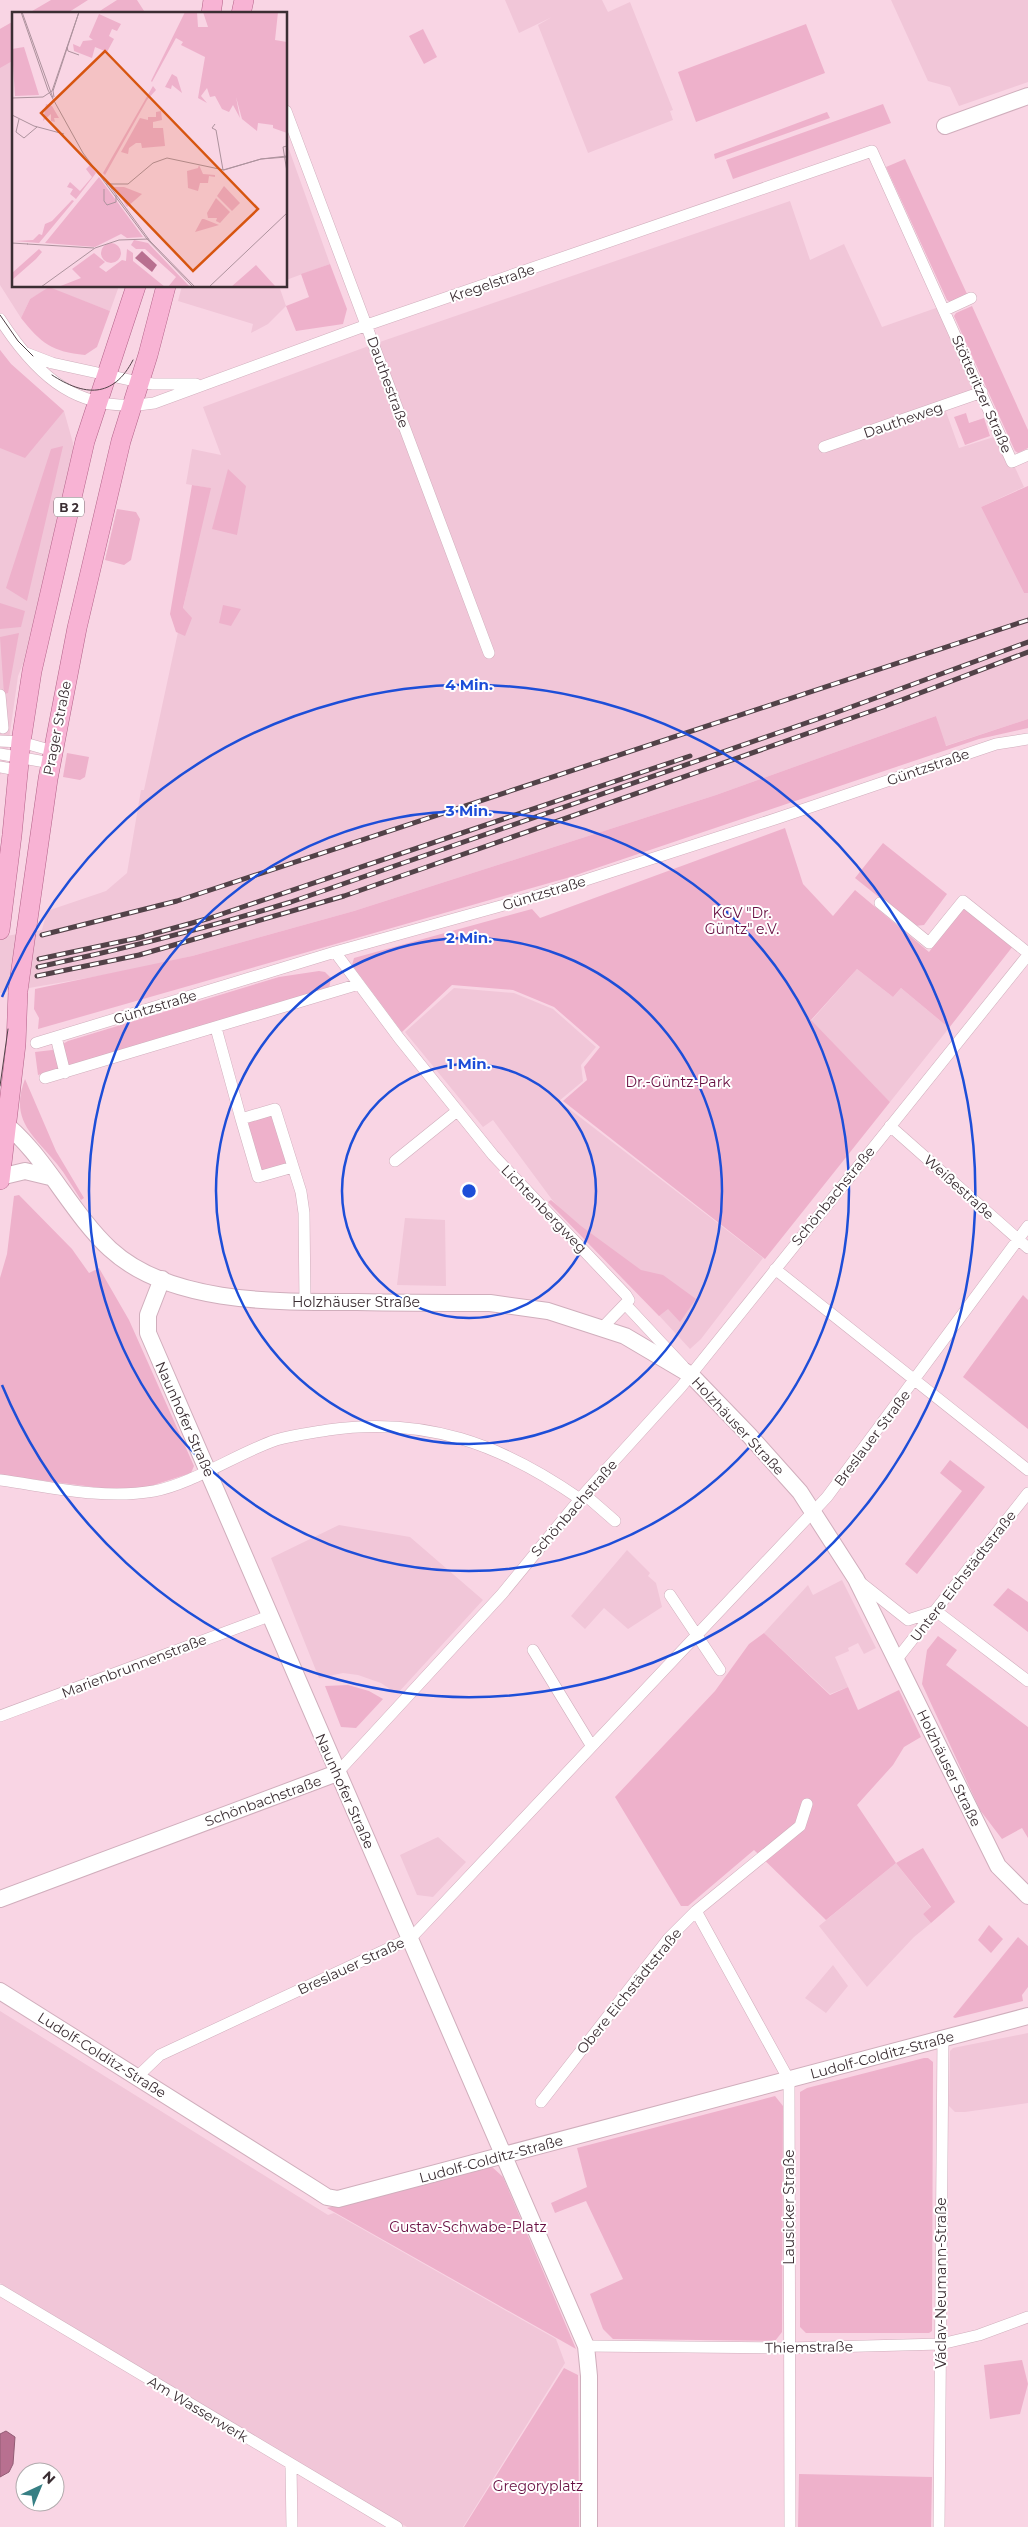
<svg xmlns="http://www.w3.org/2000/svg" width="1028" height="2527" font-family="Montserrat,sans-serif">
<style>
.built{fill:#f1c6d8}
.green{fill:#eeb1cb}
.water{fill:#b87090;stroke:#925c74}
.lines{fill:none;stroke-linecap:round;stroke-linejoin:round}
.street-casing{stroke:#d0aebc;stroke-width:12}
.secondary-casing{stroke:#d0aebc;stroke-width:18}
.primary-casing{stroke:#b36389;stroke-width:20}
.street{stroke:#fff;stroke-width:11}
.secondary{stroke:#fff;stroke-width:16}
.primary{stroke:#f8b3d4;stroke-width:19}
.tram{stroke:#524248;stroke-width:1}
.rail-casing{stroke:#524248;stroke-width:5}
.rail{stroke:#fff;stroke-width:3;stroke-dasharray:9;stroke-linecap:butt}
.primary-bridge-casing{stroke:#b36389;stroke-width:20;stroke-linecap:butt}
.primary-bridge{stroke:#f8b3d4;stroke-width:19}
.ring{fill:none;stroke:#1d4ed8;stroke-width:2.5}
.labels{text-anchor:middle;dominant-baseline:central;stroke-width:4;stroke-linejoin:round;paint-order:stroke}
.shield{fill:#fff;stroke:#766d70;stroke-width:1}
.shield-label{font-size:12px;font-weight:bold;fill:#3b2e33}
.street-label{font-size:14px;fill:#3b2e33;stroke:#fff}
.park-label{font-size:14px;fill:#670e41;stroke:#fff}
.inset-road{fill:none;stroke:#ad929d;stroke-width:1}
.view{fill:#d75510;fill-opacity:0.15;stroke:#d75510;stroke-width:2.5}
.inset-edge{fill:none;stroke:#3b2e33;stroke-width:2.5}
.centre{fill:#1d4ed8;stroke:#fff;stroke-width:2.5}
.ring-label{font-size:15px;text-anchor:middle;font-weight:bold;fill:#1d4ed8;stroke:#fff;stroke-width:4;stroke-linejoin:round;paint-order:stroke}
</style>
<rect width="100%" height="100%" fill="#f9d5e4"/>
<path class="built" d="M505,0H602L608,12L630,2L673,110L670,111L673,120L588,153L538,25L552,17L519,33Z
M891,0H1028V82L959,106L950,87L928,81Z
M14,21V286H119L110,311L49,288L30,299L21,318L0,285V29Z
M286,141L330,264L286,280Z
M790,201L810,260L844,244L882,327L936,308L945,310L982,392L944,406L959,448L1000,435L1024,487L981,507L1024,593H1028V719L945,746L936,716L716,795L354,911L192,956L122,972L0,993V937L42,930L47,911L106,891L127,873L141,790H144L209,488L186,484L192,449L221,455L203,407L374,344Z
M182,286H279L286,306L268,324L251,333L253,324L178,301Z
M0,350L11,364L64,411L73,443V456L23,664L18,676L5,768L0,775Z
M857,969L893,997L901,988L949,1028L890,1102L811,1021Z
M454,988L514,993L553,1009L596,1047L581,1065L583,1081L559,1101L763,1258L701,1339L690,1349L553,1201L493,1120L483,1127L405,1032Z
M405,1218L445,1220L446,1286L397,1285Z
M339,1525L410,1537L483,1600L397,1694L381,1683L358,1675L343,1673L319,1678L271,1558Z
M627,1550L650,1573L648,1576L656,1583L662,1607L628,1629L604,1608L585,1629L571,1616Z
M842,1580L876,1648L864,1654L858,1643L848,1648L849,1651L835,1657L848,1687L830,1694L764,1633L808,1585L813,1595Z
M438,1837L466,1862L433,1897L417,1895L400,1855Z
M896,1863L931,1908L923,1914L931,1923L914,1937L867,1987L819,1926Z
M833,1965L848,1986L826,2013L805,1998Z
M0,2011L328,2215L334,2213L556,2339L565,2363L463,2527H407L0,2283Z
M1028,2033V2103L965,2112H955L949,2106L950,2051L953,2048Z"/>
<path class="green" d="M51,0H88L66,14H27Z
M117,0H137L146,14H95Z
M14,21V60L0,68V29Z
M806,24L825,73L696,122L678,72Z
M423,29L437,57L424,64L409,36Z
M883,104L891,123L733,179L726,160Z
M827,112L830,118L715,159L714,154Z
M905,159L967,294L950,302L947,300L886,167Z
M330,264L347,309L343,324L296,331L286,306L309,297L301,274Z
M49,287L110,311L97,347L85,355C52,352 41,343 21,318L30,299Z
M972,306L1028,430V448L1018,453L1015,451L954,316L956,313Z
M0,350L11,364L64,411L25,458L0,448Z
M966,413L969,423L984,418L990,436L965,445L954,417Z
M63,446L27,601L6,588L51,449Z
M228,469L246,486L237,535L212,529Z
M192,485L211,488L183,608L192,618L185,636L176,632L170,614Z
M1028,486V593H1024L981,507Z
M117,509L136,512L140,519L131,560L124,565L105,560Z
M0,603L25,611L21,627L0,629Z
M223,605L241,609L231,626L219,623Z
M19,633L8,693L4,694L0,637Z
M936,716L946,746L1028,719V728L979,739L567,878L38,1029L39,1018L34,1009L35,989L192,956L354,911L716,795Z
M67,753L89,757L85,777L80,780L63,777Z
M785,828L803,884L833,916L855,890L929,952L965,906L1013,946L949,1028L901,988L893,997L857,969L811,1020L890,1102L765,1259L563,1101L587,1080L584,1067L600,1047L554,1007L513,990L452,985L402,1032L352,965L354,958L532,909L540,918Z
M883,843L947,894L924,925L915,926L855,878Z
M319,971L325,972L331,978L329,989L38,1075L35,1052L52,1050L68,1041L279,977Z
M25,1079L56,1151L84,1198L81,1200C73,1188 66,1175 57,1164C34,1135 9,1121 25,1079Z
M273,1113L288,1165L260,1173L245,1122Z
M19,1195L72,1249L89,1273L99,1268L129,1320L194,1466L191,1473L132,1492L0,1475V1278L7,1254L14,1196Z
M551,1200L581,1226L641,1270L663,1275L696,1299L680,1322L668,1309L659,1316L548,1202Z
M1023,1295L1028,1300V1429L963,1377Z
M950,1460L985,1487L917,1574L905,1564L962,1491L940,1473Z
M1008,1588L1028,1602V1632L993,1605Z
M764,1633L830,1695L848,1687L858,1710L899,1690L921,1737L904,1747L893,1765L857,1805L896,1863L923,1848L955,1902L931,1923L923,1914L931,1907L896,1863L826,1920L754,1850L688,1906H681L615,1797L715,1691L749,1644Z
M938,1636L957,1650L946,1665L1028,1727V1838L1022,1828L1002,1839L980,1810L922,1684L927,1650Z
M348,1685L369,1691L383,1699L356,1728L341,1727L325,1686Z
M989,1925L1003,1939L991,1953L978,1940Z
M1018,1937L1028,1946V1987L1022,1995L1023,2001L955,2018L953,2017Z
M924,2058H928L933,2062L932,2331L929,2333H806L800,2327V2092L807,2088Z
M775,2096L783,2106L782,2332L775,2341L613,2339L603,2329L590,2294L623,2279L586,2201L555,2213L551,2203L587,2187L577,2148Z
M491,2166L503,2177L576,2349L327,2208Z
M1022,2360L1028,2384L1020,2414L990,2419L984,2365Z
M564,2368L578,2375L579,2527H464Z
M799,2474L932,2477L931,2527H798Z"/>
<path class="water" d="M6,2431L15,2437L13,2464L9,2472L0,2477V2434Z"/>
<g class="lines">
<g class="street-casing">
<path id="street" d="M286,111L489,653
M945,310L971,298
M0,319C38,378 80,415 154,403L367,325L872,151L1012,462L1028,455
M26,353L52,363L139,382L153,384H196
M824,447L982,392
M0,695L3,728
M0,741L21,742L53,751
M0,754L51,763
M0,767L17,770
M880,903L929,943L963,901L1028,953
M335,952L399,1038L493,1155L626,1295L629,1300L603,1327
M216,1028L241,1119L275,1109L301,1192L304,1213L305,1302
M56,1037L65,1073
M36,1043L335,952L533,897L778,818L996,744L1028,739
M45,1078L359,984
M241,1119L258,1177L293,1167
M890,1126L1028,1248
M395,1161L457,1111
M775,1269L1028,1470
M626,1305L683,1366
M0,1480C51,1487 103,1500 154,1491C192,1484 238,1453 276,1440C293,1435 311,1433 328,1430C425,1416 501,1444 580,1499
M584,1494L615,1521
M860,1582L908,1620L936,1611L1028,1681
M670,1595L720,1670
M533,1650L591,1745
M897,1659L1028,1493
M0,1716L269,1616
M337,1773L502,1594L584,1494L681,1387L1028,955
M696,1911L789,2080L790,2527
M138,2076L160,2055L411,1938L827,1497L1028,1226
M541,2102L669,1938L696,1911L800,1826L807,1804
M0,2290L397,2527
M586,2346L790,2348L941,2344L979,2335L1028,2317
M291,2466L292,2527
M939,2527L943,2038"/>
</g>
<g class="secondary-casing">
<path id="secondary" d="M945,126L1028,96
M0,1120C42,1150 70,1212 110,1249C171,1305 280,1302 357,1302C402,1303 446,1303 490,1303L548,1311L625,1336L691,1375L749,1435L800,1492L856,1579L998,1866L1028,1896
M0,1177L25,1171L50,1177
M162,1279L148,1315V1333L586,2346L589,2376V2527
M0,1899L337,1773
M0,1991L313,2188L327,2197L338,2199L1028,2016"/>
</g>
<g class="primary-casing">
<path id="primary" d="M211,14L213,0
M241,14L244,0
M0,930L12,835L21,742L32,671L85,441L136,286
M26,933L48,779L77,628L121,441L148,355L166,286
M0,1180L16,1044L18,991"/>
</g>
<use href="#street" class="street"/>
<use href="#secondary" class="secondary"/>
<use href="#primary" class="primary"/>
<path class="tram" d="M0,315L18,341L33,356
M52,375C84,396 113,399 133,360
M0,1086L8,1029"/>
<g class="rail-casing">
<path id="rail" d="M42,935L177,901L1028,620
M39,959L138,938L210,918L690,756
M38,967C124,949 207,928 291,902L832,714L1028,642
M37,976L139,955L344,896L883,707L1028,652"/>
</g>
<use href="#rail" class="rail"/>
<g class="primary-bridge-casing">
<path id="primary-bridge" d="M18,991L26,933"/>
</g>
<use href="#primary-bridge" class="primary-bridge"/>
</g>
<g class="ring">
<circle cx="469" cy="1191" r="127"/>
<circle cx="469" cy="1191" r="253"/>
<circle cx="469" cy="1191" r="380"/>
<path d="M2 997A506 506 0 1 1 2 1385"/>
</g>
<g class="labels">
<rect class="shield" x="54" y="497.5" width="30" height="19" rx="4"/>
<g class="shield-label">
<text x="69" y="507">B 2</text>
</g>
<g class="street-label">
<text transform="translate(492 283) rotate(-19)">Kregelstraße</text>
<text transform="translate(388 382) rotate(70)">Dauthestraße</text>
<text transform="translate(982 394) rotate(66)">Stötteritzer Straße</text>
<text transform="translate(903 420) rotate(-19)">Dautheweg</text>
<text transform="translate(57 728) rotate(-79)">Prager Straße</text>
<text transform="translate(928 767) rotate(-19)">Güntzstraße</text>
<text transform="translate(544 893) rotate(-17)">Güntzstraße</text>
<text transform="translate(155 1007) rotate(-17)">Güntzstraße</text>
<text transform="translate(959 1187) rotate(42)">Weißestraße</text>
<text transform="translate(833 1196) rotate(-51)">Schönbachstraße</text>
<text transform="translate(544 1209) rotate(46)">Lichtenbergweg</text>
<text x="356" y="1302">Holzhäuser Straße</text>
<text transform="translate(185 1419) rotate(66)">Naunhofer Straße</text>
<text transform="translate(738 1426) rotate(47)">Holzhäuser Straße</text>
<text transform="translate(872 1438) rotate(-53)">Breslauer Straße</text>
<text transform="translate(574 1508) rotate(-49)">Schönbachstraße</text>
<text transform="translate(963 1576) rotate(-52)">Untere Eichstädtstraße</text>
<text transform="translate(134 1666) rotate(-21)">Marienbrunnenstraße</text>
<text transform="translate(949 1768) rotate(64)">Holzhäuser Straße</text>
<text transform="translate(345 1791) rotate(66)">Naunhofer Straße</text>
<text transform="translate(263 1801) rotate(-20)">Schönbachstraße</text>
<text transform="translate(351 1966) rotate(-25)">Breslauer Straße</text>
<text transform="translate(629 1991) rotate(-51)">Obere Eichstädtstraße</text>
<text transform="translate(102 2055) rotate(32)">Ludolf-Colditz-Straße</text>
<text transform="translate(882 2055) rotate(-15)">Ludolf-Colditz-Straße</text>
<text transform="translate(491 2159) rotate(-15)">Ludolf-Colditz-Straße</text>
<text transform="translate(789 2207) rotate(-90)">Lausicker Straße</text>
<text transform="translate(941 2283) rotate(-90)">Václav-Neumann-Straße</text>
<text transform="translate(809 2347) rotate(-1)">Thiemstraße</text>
<text transform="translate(198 2409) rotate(31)">Am Wasserwerk</text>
</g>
<g class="park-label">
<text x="742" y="913">KGV "Dr.<tspan x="742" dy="16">Güntz" e.V.</tspan></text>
<text x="678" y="1082">Dr.-Güntz-Park</text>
<text x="468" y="2227">Gustav-Schwabe-Platz</text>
<text x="538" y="2486">Gregoryplatz</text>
</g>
</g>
<g transform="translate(12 12)">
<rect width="275" height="275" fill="#f9d5e4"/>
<path d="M173,0H185L186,15H196L191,0H266L263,28L275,30V121L261,116V113L246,111L245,119L230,107L224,85L228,106L221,93L217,100L210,97L203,84L198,85L195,76L189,84L195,91L186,86L193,45L169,33L171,30L164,26L140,70L139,69ZM87,2L109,12L105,19L100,17L97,24L102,27L95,40L83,35L80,46L62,39L61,32L68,35L71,29L81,28L77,25ZM12,35L27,83L3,84L0,37ZM160,62L165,65L170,81L160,73L159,77L153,75ZM141,74L144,78L135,88L93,163L91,161ZM34,92L40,94L47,106H42L43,110L39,109V102L31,109ZM149,99L150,108L141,110V116H151L153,134L130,136L129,131H124L117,136L116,142L109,140L128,106L136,108V105H144V100ZM78,153L84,161L64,187L58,182L61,177L55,175L58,170L68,179L80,165L74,157ZM187,153L191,162L203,163V165L197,164L196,171H188L186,179L176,176L175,159L186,156ZM87,165L131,225L115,226L109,222L83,235L33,231ZM212,174L228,191L220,199L205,184ZM102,175H112L130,182L115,195ZM204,186L218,200L208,211L204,209L205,206H196L195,201ZM60,188L62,189L27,231L2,229L21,228L27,222L30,223L33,212L40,209ZM190,207H192L207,213L183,220ZM122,228L136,231L178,275H156L164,265L133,237H124L119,233ZM89 241a10 10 0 1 1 20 0a10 10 0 1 1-20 0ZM27,237L30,240L24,247L0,268V261ZM115,237L121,241V249L153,275H46L69,266L60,257L82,241L93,250L87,255L94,260L110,248L114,249ZM244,253L263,274L219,275Z" fill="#eeb1cb"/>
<path d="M130,239L145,253L140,260L123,246Z" fill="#b87090"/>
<path class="inset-road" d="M9,0L36,78L71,141L135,227L181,275M10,0L41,86M55,35L56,39L67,43M42,85L41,79L67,0M0,86L31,85L40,79L67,0M0,103L22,114L52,122M7,107L4,120L12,126L25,115M203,112L200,116L204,118L211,158L249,147L275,145M275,134L271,135L275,160M91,165L138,229L183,275M94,172H116L141,151L155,146L212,158L249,147L275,144M92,177V189L95,193L104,190V183M0,231L16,232M15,232L82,236M29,275L83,236L107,228L137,227M197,275L275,201"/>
<path class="view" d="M93,39L246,197L181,259L29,101Z"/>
<rect width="275" height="275" class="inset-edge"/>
</g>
<circle cx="469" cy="1191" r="8" class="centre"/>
<g class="ring-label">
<text x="469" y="690">4 Min.</text>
<text x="469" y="816">3 Min.</text>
<text x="469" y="943">2 Min.</text>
<text x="469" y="1069">1 Min.</text>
</g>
<g transform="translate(40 2487) rotate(44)"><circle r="24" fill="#ffffff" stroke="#b1abad"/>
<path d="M0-4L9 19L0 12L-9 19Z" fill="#367f84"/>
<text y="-8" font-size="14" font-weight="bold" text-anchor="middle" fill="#3b2e33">N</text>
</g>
</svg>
